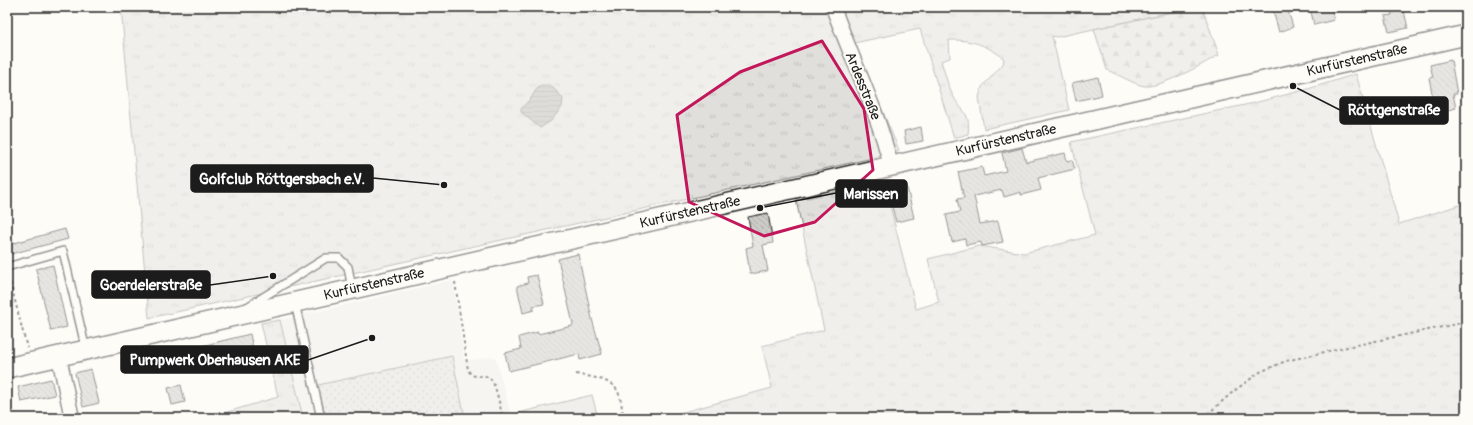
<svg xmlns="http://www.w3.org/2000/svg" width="1473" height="425" font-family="Pangolin,sans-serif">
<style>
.built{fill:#eeede9}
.grass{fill:url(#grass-tufts);stroke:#7e7e7c}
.forest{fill:url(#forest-firs);stroke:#7e7e7c}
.garden{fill:url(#garden-dots);stroke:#7e7e7c}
.pitch{fill:#e0dfdb;stroke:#7e7e7c}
.water{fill:url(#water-rules);stroke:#797876}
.building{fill:url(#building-back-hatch);stroke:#1c1c1c}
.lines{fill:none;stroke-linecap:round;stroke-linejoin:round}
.service-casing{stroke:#1c1c1c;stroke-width:10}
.minor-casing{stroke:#1c1c1c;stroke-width:17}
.secondary-casing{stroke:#1c1c1c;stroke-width:22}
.path{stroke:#1c1c1c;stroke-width:2;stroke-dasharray:3 3;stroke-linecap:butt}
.service{stroke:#fdfcf7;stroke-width:7}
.minor{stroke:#fdfcf7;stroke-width:14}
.secondary{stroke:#fdfcf7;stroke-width:19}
.marked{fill:none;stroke:#c2185b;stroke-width:3;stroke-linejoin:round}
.labels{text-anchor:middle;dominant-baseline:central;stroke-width:4;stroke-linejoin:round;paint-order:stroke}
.street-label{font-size:14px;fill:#1c1c1c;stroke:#fdfcf7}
.leader{fill:none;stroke:#1c1c1c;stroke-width:1.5}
.callout-dot{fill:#1c1c1c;stroke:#fdfcf7;stroke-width:1.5}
.callout{fill:#1c1c1c;stroke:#1c1c1c;stroke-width:1.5}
.callout-label{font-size:15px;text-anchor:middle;font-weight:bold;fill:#fff}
</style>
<defs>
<pattern id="grass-tufts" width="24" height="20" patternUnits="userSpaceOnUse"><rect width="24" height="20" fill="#e0dfdb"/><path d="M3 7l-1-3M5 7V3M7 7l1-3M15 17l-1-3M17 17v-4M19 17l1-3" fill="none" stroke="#c0bfbb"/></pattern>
<pattern id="forest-firs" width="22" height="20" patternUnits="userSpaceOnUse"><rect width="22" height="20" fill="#e0dfdb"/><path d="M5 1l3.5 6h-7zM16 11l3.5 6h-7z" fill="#c0bfbb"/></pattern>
<pattern id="garden-dots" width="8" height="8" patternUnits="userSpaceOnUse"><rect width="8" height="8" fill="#e0dfdb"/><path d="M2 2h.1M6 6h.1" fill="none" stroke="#c0bfbb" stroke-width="1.8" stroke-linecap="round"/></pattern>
<pattern id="water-rules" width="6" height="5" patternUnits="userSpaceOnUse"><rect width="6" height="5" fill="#b7b6b2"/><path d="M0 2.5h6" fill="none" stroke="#9d9c98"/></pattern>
<pattern id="building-back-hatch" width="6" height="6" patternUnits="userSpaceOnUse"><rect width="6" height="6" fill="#cccbc8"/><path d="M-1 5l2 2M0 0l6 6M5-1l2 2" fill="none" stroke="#afaeab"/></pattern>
</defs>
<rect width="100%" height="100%" fill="#fdfcf7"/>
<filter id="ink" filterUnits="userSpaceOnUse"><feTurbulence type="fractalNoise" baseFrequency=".025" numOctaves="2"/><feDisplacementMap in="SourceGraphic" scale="8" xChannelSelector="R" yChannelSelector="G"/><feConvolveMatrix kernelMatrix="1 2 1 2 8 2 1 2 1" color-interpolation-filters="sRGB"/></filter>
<g filter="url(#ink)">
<path class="built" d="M453,280L464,361L495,357L512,418H303L280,320Z"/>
<path class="grass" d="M121,7H1195L1057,37L1052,36L1069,110L984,129L979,97L982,87L1003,64L1004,59C996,51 982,44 971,42C964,40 956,40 949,40L950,58L941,61C945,72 947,84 952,94C961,112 971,111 968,134L954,138L920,29L854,43L899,150L873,158L149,318Z
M1356,74L1399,224L1466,203V418H661L772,388L762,346L824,330L796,200L884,182L916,309L939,302L928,259L979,246L1024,253L1095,235L1071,142L1254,103L1308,89Z
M280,320L303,418H207L278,397L261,323Z"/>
<path class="forest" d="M1195,7H1202L1219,55C1203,64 1161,88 1144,86C1134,84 1117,74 1107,70L1094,29Z"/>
<path class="garden" d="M452,356L465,418H326L318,385Z"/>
<path class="pitch" d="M592,395L598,418H520L518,413Z"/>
<path class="water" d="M541,85H550L563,98L562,107L551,121L540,128L521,112V109L531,98L536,90Z"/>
<path class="building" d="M1272,7H1287L1293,27L1279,32Z
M1310,7H1331L1334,20L1314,25Z
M1390,7H1403L1408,28L1389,32L1385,16L1392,15Z
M1451,60L1457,94H1453L1456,108L1436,113L1429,78L1433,77L1430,65Z
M1098,77L1102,95L1076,101L1072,83Z
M921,127L923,141L906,144L904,131Z
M1022,148L1026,162L1065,153L1067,161L1072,160L1075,169L1038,178L1041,190L1021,195V192L1004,197L1002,190L974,196L980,224L998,221L1003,242L982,246L981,242L966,245L965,239L952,242L946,215L960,212L957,199L964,198L958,172L982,167L984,176L1006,171L1002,153Z
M906,183L914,218L896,222L892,207L897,205L893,186Z
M768,213L773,243L763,245L768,271L750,274L746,248L753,246L748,217Z
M65,229L68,239L7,255V245Z
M578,254L592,319L602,354L580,360L579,354L509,371L505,353L521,349L519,337L538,332V334L572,326L573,324L558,259Z
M53,265L67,327L51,331L36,269Z
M537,275L544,304L533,306L534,310L523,313L517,286L528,283L527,277Z
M250,334L254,353L186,369L181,351Z
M91,369L99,403L83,407L75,373Z
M51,379L55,395L21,402L18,387Z
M181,385L185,402L172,405L168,388Z"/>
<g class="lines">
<g class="service-casing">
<path id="service" d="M7,267L63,251L86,350
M295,303L321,418
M247,307L326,258H339L348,267L352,289"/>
</g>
<g class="minor-casing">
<path id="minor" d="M833,7C852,60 878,111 891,166
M59,357L72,418"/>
</g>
<g class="secondary-casing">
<path id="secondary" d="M7,368L1466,35"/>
</g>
<path class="path" d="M9,277L27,348
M455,282L468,370C475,381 480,373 488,377C496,380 500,409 503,418
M576,374C589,377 609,378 617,390C621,396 622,411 624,418
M1203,418L1234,391L1260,372L1286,361L1333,350L1466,322"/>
<use href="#service" class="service"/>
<use href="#minor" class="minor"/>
<use href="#secondary" class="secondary"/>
</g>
</g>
<path d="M0 0H1473V425H0ZM822,41L864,109L873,170L815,222L764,236L689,202L677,115L740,72Z" fill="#fdfcf7" fill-opacity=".55" fill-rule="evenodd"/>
<path class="marked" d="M822,41L864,109L873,170L815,222L764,236L689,202L677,115L740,72Z"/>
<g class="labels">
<g class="street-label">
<text transform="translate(1357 60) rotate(-13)">Kurfürstenstraße</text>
<text transform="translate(863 86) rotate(68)">Ardesstraße</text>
<text transform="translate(1006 140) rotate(-13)">Kurfürstenstraße</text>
<text transform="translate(690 212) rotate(-13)">Kurfürstenstraße</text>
<text transform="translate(374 284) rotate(-13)">Kurfürstenstraße</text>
</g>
</g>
<path class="leader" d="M1293 86L1340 110M444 185L373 178M760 208L836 193M273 276L210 285M372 338L308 360"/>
<g class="callout-dot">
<circle cx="1293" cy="86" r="4"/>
<circle cx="444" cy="185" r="4"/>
<circle cx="760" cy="208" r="4"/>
<circle cx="273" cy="276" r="4"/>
<circle cx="372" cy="338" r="4"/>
</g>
<g class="callout">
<rect x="1340" y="97" width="108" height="27" rx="4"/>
<rect x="191" y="165" width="182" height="27" rx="4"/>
<rect x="836" y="180" width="71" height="27" rx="4"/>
<rect x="92" y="271" width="118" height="27" rx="4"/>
<rect x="121" y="346" width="187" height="27" rx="4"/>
</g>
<g class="callout-label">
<text x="1394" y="115">Röttgenstraße</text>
<text x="282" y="184">Golfclub Röttgersbach e.V.</text>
<text x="871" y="199">Marissen</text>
<text x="151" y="290">Goerdelerstraße</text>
<text x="215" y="365">Pumpwerk Oberhausen AKE</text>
</g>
<rect width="1473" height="425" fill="none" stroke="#fdfcf7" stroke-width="24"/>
<rect x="12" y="12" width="1449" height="401" fill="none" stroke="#1c1c1c" stroke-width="1.5" filter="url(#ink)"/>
</svg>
